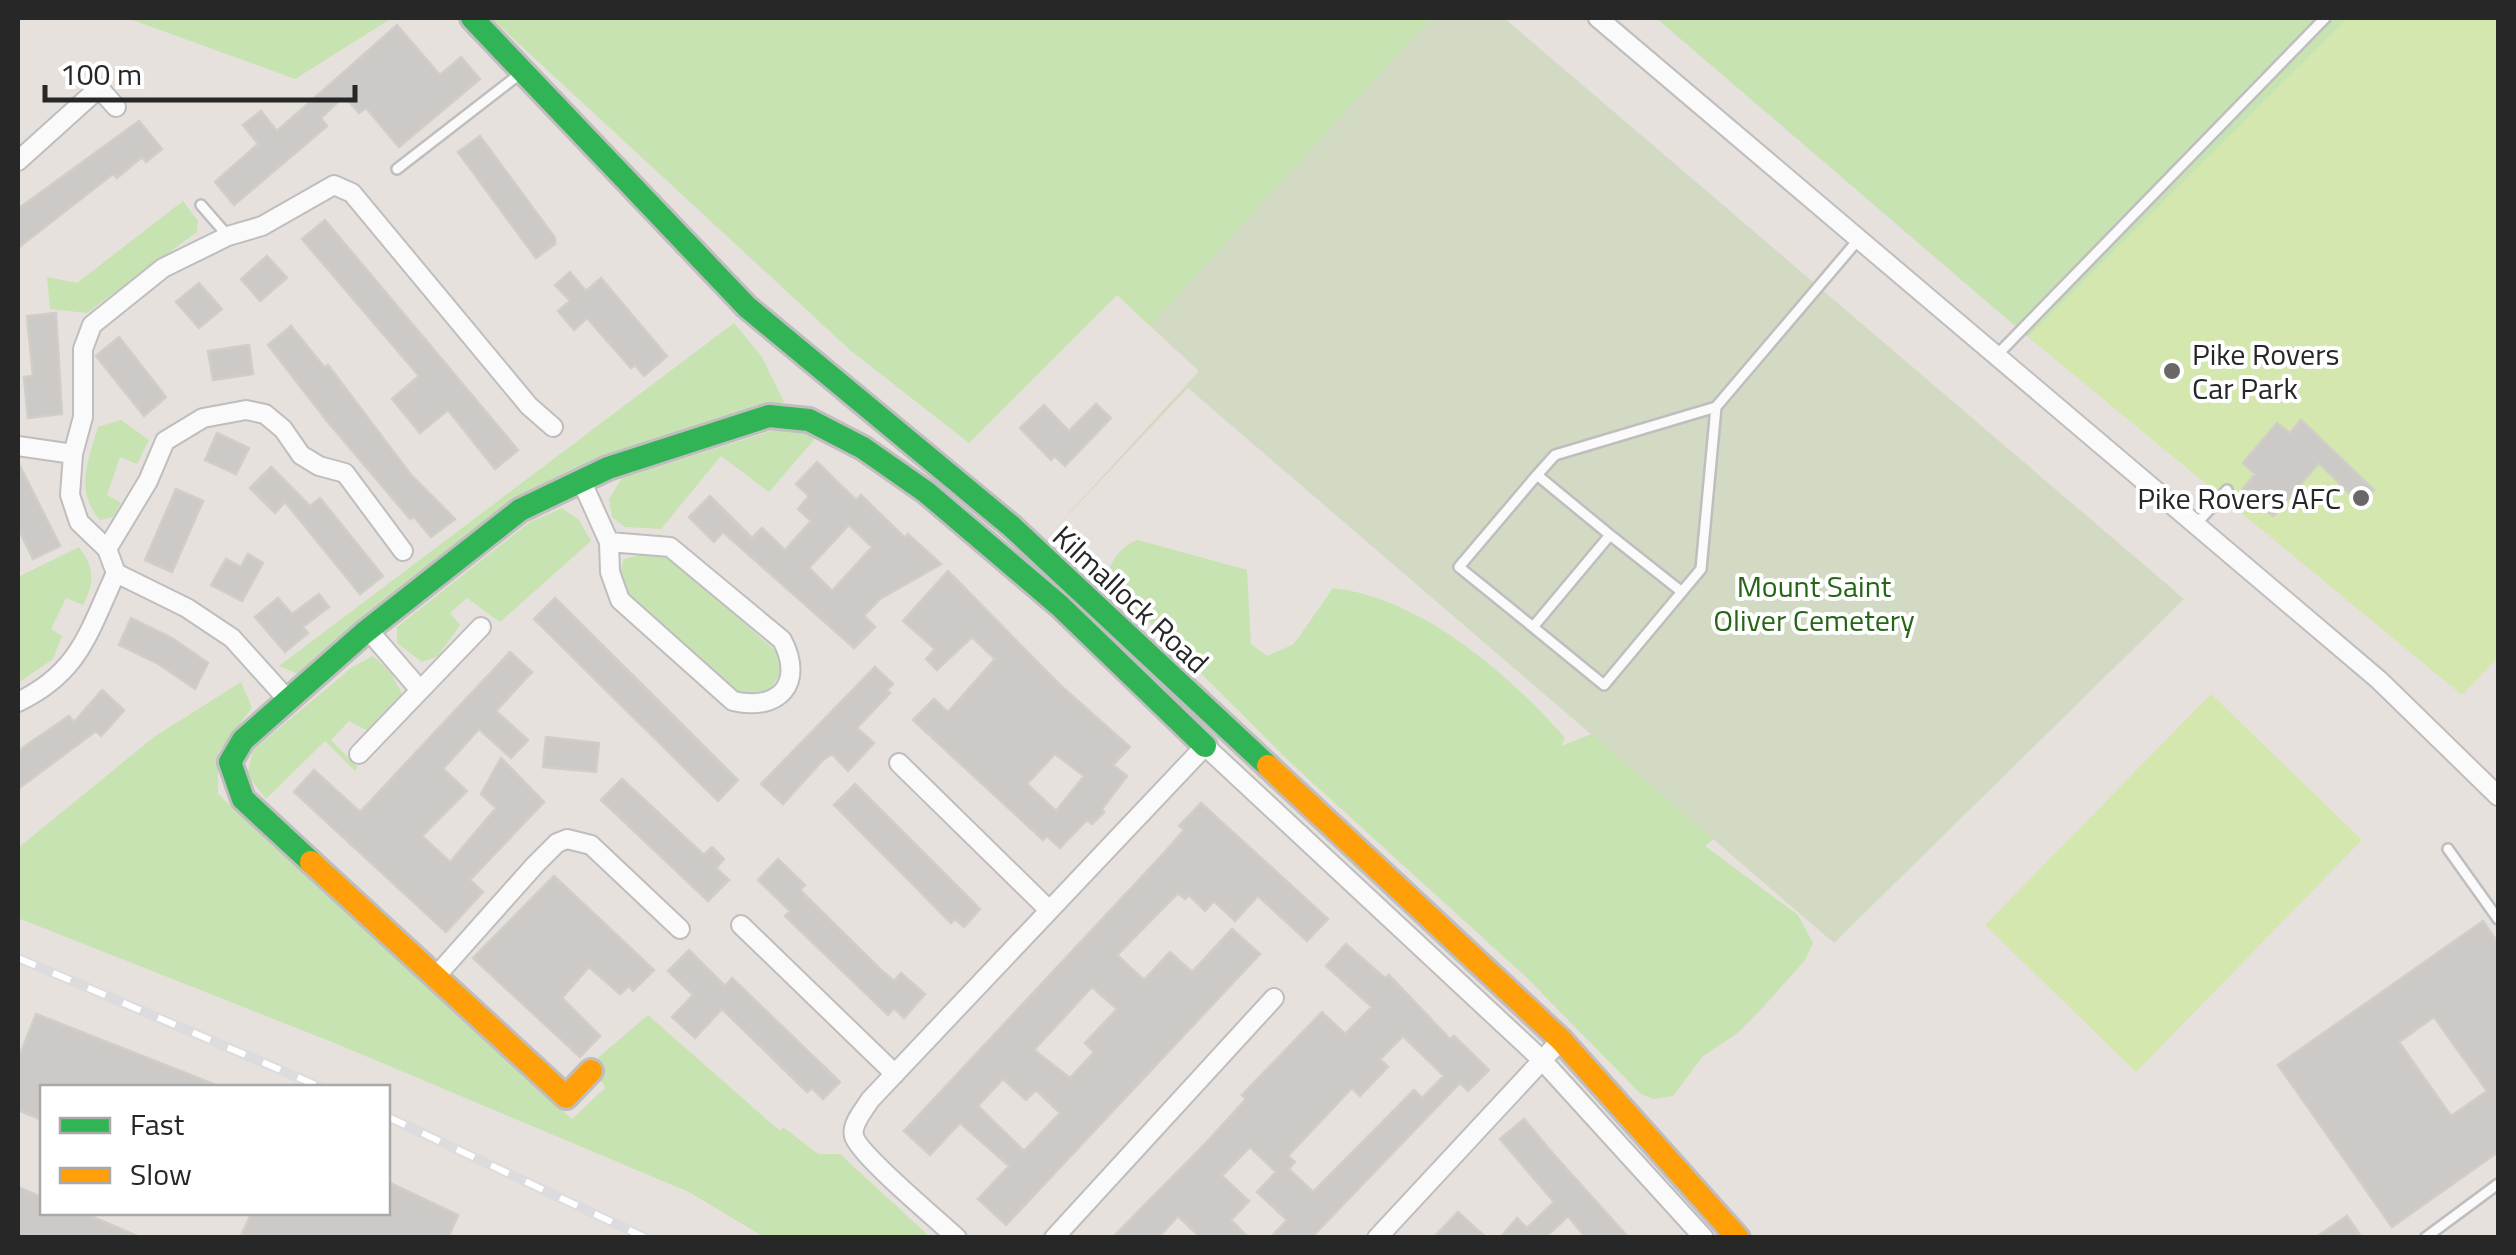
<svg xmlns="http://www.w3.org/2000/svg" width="2516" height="1255" font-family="'Titillium Web',sans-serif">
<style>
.green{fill:#c7e3b2}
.cemetery{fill:#d2dac3}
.pitch{fill:#d3e7af}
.building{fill:#ccc9c6;stroke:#d1cdc8;stroke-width:2.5;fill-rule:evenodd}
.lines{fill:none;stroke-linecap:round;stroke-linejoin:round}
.lane-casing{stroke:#bfbdbe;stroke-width:14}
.street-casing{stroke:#bfbdbe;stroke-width:22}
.fast-casing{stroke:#bfbdbe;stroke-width:28}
.slow-casing{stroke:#bfbdbe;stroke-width:28}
.lane{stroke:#fbfafa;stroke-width:9}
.street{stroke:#fbfafa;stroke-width:18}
.fast{stroke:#30b455;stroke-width:22}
.slow{stroke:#ff9f0a;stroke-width:22}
.rail-casing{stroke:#dcdbdd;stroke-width:10}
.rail{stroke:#fff;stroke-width:6;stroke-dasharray:19;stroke-linecap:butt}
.poi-dot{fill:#6a6866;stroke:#fff;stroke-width:4}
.labels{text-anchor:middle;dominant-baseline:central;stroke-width:8;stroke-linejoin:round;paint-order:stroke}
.poi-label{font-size:30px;fill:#272727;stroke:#fff;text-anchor:start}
.park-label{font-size:30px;fill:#266516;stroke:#fff}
.street-label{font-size:30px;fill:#272727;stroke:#fff}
</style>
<rect width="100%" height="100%" fill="#e6e1dc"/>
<path class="green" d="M127,18H392L295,79Z
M491,18H1431L1150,326L1117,295L969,443L850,350Z
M1656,18H2348L2028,337Z
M183,201L198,221L197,232L87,313L50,309L47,277L77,283Z
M734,323L762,357L784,402L568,471L298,674L279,666Z
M121,420L149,440L137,464L120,457L107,495L121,503L113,517L100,520C74,490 88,461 98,427Z
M790,425L818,435L769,492L721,456L661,529L625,527L612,517L609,499L622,478Z
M562,508L579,520L591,541L500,622L467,598L450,613L460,625L438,656L422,662L397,643V627L530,522Z
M1138,540L1247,570L1251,644L1267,656L1294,644L1333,588C1421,598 1508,673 1565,738L1561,746L1592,734L1720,834L1705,846L1798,915L1813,943L1805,960L1766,1004L1738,1033L1703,1056L1673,1096L1653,1099L1641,1094L1527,978L1293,765L1109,582C1105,566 1122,544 1138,540Z
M79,547C95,569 95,582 83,605L66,598L51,629L62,636L53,659L18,683V577Z
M649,552L669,555L781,656V673L766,694L742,695L624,591L620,571L624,559Z
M373,656L391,673L402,694L368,731L349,721L331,740L358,767L355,771L325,741L266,799L247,775L253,750L351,668Z
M241,682L252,708L218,753V794L572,1119L605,1088L592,1063L648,1015L780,1131L783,1127L818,1154H840L930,1237H764L689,1192L337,1044L18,918V848L154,737Z"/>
<path class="cemetery" d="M1431,18H1504L2184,599L1834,943L1188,388L1046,538L1199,371L1150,326Z"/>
<path class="pitch" d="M2348,18H2498V658L2462,695L2028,337Z
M2211,694L2362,840L2136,1072L1985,925Z"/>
<path class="building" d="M397,25L440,75L461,57L480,79L399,147L366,108L359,113L344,96L321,118L327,126L234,205L215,182L258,144L243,125L261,111L277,131Z
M139,121L162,149L146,162L142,157L117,178L113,174L18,248V209Z
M480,136L555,238V244L536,258L458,152Z
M325,220L518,450L495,469L448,410L420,433L392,399L419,376L302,239Z
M267,256L287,278L260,301L241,279Z
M570,272L586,291L601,278L667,356L644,376L635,365L631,368L587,318L574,330L558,311L570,301L555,285Z
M199,283L222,309L199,328L176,302Z
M56,313L62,414L28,418L24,377L33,376L27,316Z
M291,326L325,368L328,365L411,475L455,519L431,537L414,517L410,519L327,421L268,345Z
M119,337L166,397L144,416L96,356Z
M249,345L253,374L213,380L208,351Z
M1096,404L1111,418L1065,466L1055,456L1051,460L1020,428L1044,405L1069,431Z
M2301,420L2374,490L2360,504L2319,463L2273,516L2242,490L2255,474L2243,463L2277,423L2290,433Z
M217,433L249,448L236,474L205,460Z
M18,462L60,546L33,559L18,528Z
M817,462L856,500L861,495L905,538L908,534L941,564L880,599L864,616L875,627L854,648L723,532L714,542L689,517L710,496L752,538L762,528L785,550L811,521L798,509L809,496L796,484ZM849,525L872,547L832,591L809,568Z
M271,467L310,506L320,498L383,576L360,594L285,502L275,513L250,488Z
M176,489L203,501L172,572L145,560Z
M248,554L263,563L242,601L211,585L226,559L241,567Z
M948,571L1060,685L1130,747L1113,765L1127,776L1102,809L1104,812L1092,824L1087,820L1060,848L1047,836L1043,840L913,720L934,699L948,712L995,659L972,637L937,670L926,659L935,649L903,621ZM1055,754L1084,776L1056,811L1027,784Z
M319,594L329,607L303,627L308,633L285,652L255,617L278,598L292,614Z
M555,598L738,780L718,801L534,619Z
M131,618L172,638L208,663L195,689L157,663L119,645Z
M510,652L532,672L496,711L528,740L511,758L479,729L443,769L467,791L422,836L450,862L496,808L481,794L501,758L544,802L470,880L483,892L446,932L294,792L314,770L360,812Z
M875,667L893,684L887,690L890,693L857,728L874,743L848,771L832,754L823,760L783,804L761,784Z
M102,690L124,710L113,723L101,736L96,731L18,789V751L69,716L74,722Z
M546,737L599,743L596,772L543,767Z
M622,779L704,855L712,847L724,859L716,868L729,880L708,901L601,800Z
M855,784L980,909L964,927L955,919L951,923L834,805Z
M1201,803L1328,919L1307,941L1258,896L1235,921L1214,901L1205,911L1189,895L1185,899L1178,893L1117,955L1144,980L1170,952L1192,972L1232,929L1260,954L1006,1225L978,1199L1009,1166L960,1123L930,1155L904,1131L1162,855L1184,830L1179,826ZM1092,987L1117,1009L1085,1043L1094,1052L1070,1078L1034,1050ZM1003,1079L1026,1100L1036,1090L1060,1113L1024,1151L978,1106Z
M778,859L805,885L800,890L880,969L894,981L901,973L925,994L904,1018L894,1008L888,1015L785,916L790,911L758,880Z
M554,876L654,970L633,991L629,986L620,994L589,967L562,998L600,1036L580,1057L473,958Z
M2483,921L2498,943V1152L2392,1227L2278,1065ZM2434,1017L2487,1091L2451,1116L2399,1042Z
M1346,944L1385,978L1389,975L1450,1039L1454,1036L1489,1070L1468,1091L1460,1083L1311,1238H1270L1287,1220L1257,1192L1276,1172L1250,1147L1222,1176L1249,1201L1231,1220L1249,1238H1201L1178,1216L1158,1238H1112L1203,1146L1246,1099L1242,1095L1322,1012L1345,1034L1372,1007L1326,966ZM1403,1036L1444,1076L1422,1098L1414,1090L1313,1192L1289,1169L1295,1162L1288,1156L1352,1088L1360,1096L1388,1067L1380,1059Z
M689,950L725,986L732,978L840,1082L823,1099L812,1088L807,1092L722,1009L695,1038L672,1017L693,995L668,971Z
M36,1014L219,1086V1088H42V1120L18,1110V1060Z
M1524,1119L1556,1157L1629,1238H1586L1568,1216L1545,1238H1500L1517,1218L1527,1228L1554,1202L1500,1139Z
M388,1182L458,1215L448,1238H240L252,1212H388Z
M18,1187L42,1197V1212H81L142,1238H18Z
M1458,1212L1471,1224L1487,1238H1433Z
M2347,1216L2362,1238H2315Z"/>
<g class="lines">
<g class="lane-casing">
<path id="lane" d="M397,169L521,73
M201,205L228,236
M1997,355L2325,18
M1537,475L1555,455L1716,407L1858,240
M2197,523L2227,490
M1682,592L1610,535L1533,627L1604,685L1701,569L1716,407
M1533,627L1459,567L1537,475L1610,535
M2448,849L2498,919
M2425,1238L2498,1184"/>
</g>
<g class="street-casing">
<path id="street" d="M1598,18L2379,680L2498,796
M18,161L99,88L116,107
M18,446L73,454L70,495L79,522L107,549L116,573L187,608L232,638L287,699
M73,454L83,417V349L92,325L163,268L228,236L262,226L334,185L352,193L529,406L553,427
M581,480L609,542L610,572L620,600L733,701C779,712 805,683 782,640L670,547L609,542
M107,549L148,481L165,441L203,418L246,410L265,414L283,429L301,455L319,466L345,473L403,551
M370,632L420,690
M18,702C80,672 88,633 116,573
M359,754L481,627
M899,763L1047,908
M741,925L895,1074
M437,975L535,865L557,843L567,839L591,845L680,929
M957,1238C938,1220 859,1155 854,1136C851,1124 864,1110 870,1100L1205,746L1541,1059L1704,1238
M1054,1238L1274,998
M1377,1238L1561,1040"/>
</g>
<g class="fast-casing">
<path id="fast" d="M472,18L747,307L1011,526L1268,766
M311,862L243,799L230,762L243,740L364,633L520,510L608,468L769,416L809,420L863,448L926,492L1060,606L1205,746"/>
</g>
<g class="slow-casing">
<path id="slow" d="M1268,766L1561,1040L1738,1238
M311,862L566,1097L591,1071"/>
</g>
<use href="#lane" class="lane"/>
<use href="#street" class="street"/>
<use href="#fast" class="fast"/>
<use href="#slow" class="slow"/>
<g class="rail-casing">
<path id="rail" d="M18,958L323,1088
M388,1117L646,1238"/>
</g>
<use href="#rail" class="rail"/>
</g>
<g class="poi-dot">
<circle cx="2172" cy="371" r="10"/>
<circle cx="2361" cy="498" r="10"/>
</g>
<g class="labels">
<g class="poi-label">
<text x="2192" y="354">Pike Rovers<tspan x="2192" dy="34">Car Park</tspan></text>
<text x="2341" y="498" text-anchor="end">Pike Rovers AFC</text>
</g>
<g class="park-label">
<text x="1814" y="586">Mount Saint<tspan x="1814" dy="34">Oliver Cemetery</tspan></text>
</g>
<g class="street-label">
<text transform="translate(1131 599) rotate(43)">Kilmallock Road</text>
</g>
</g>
<rect width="2516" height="1255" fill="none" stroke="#272727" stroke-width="40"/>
<rect x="40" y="1085" width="350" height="130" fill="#ffffff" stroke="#a9a9a9" stroke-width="2.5"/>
<rect x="60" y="1118" width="50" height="15" fill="#30b455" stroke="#a9a9a9" stroke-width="2.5"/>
<text x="130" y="1135" font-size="30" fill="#272727">Fast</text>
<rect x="60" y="1168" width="50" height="15" fill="#ff9f0a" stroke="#a9a9a9" stroke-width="2.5"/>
<text x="130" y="1185" font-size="30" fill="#272727">Slow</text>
<path d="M45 85v15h310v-15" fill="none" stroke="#272727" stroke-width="5"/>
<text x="60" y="85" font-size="30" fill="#272727" stroke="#ffffff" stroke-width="8" paint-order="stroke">100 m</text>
</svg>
